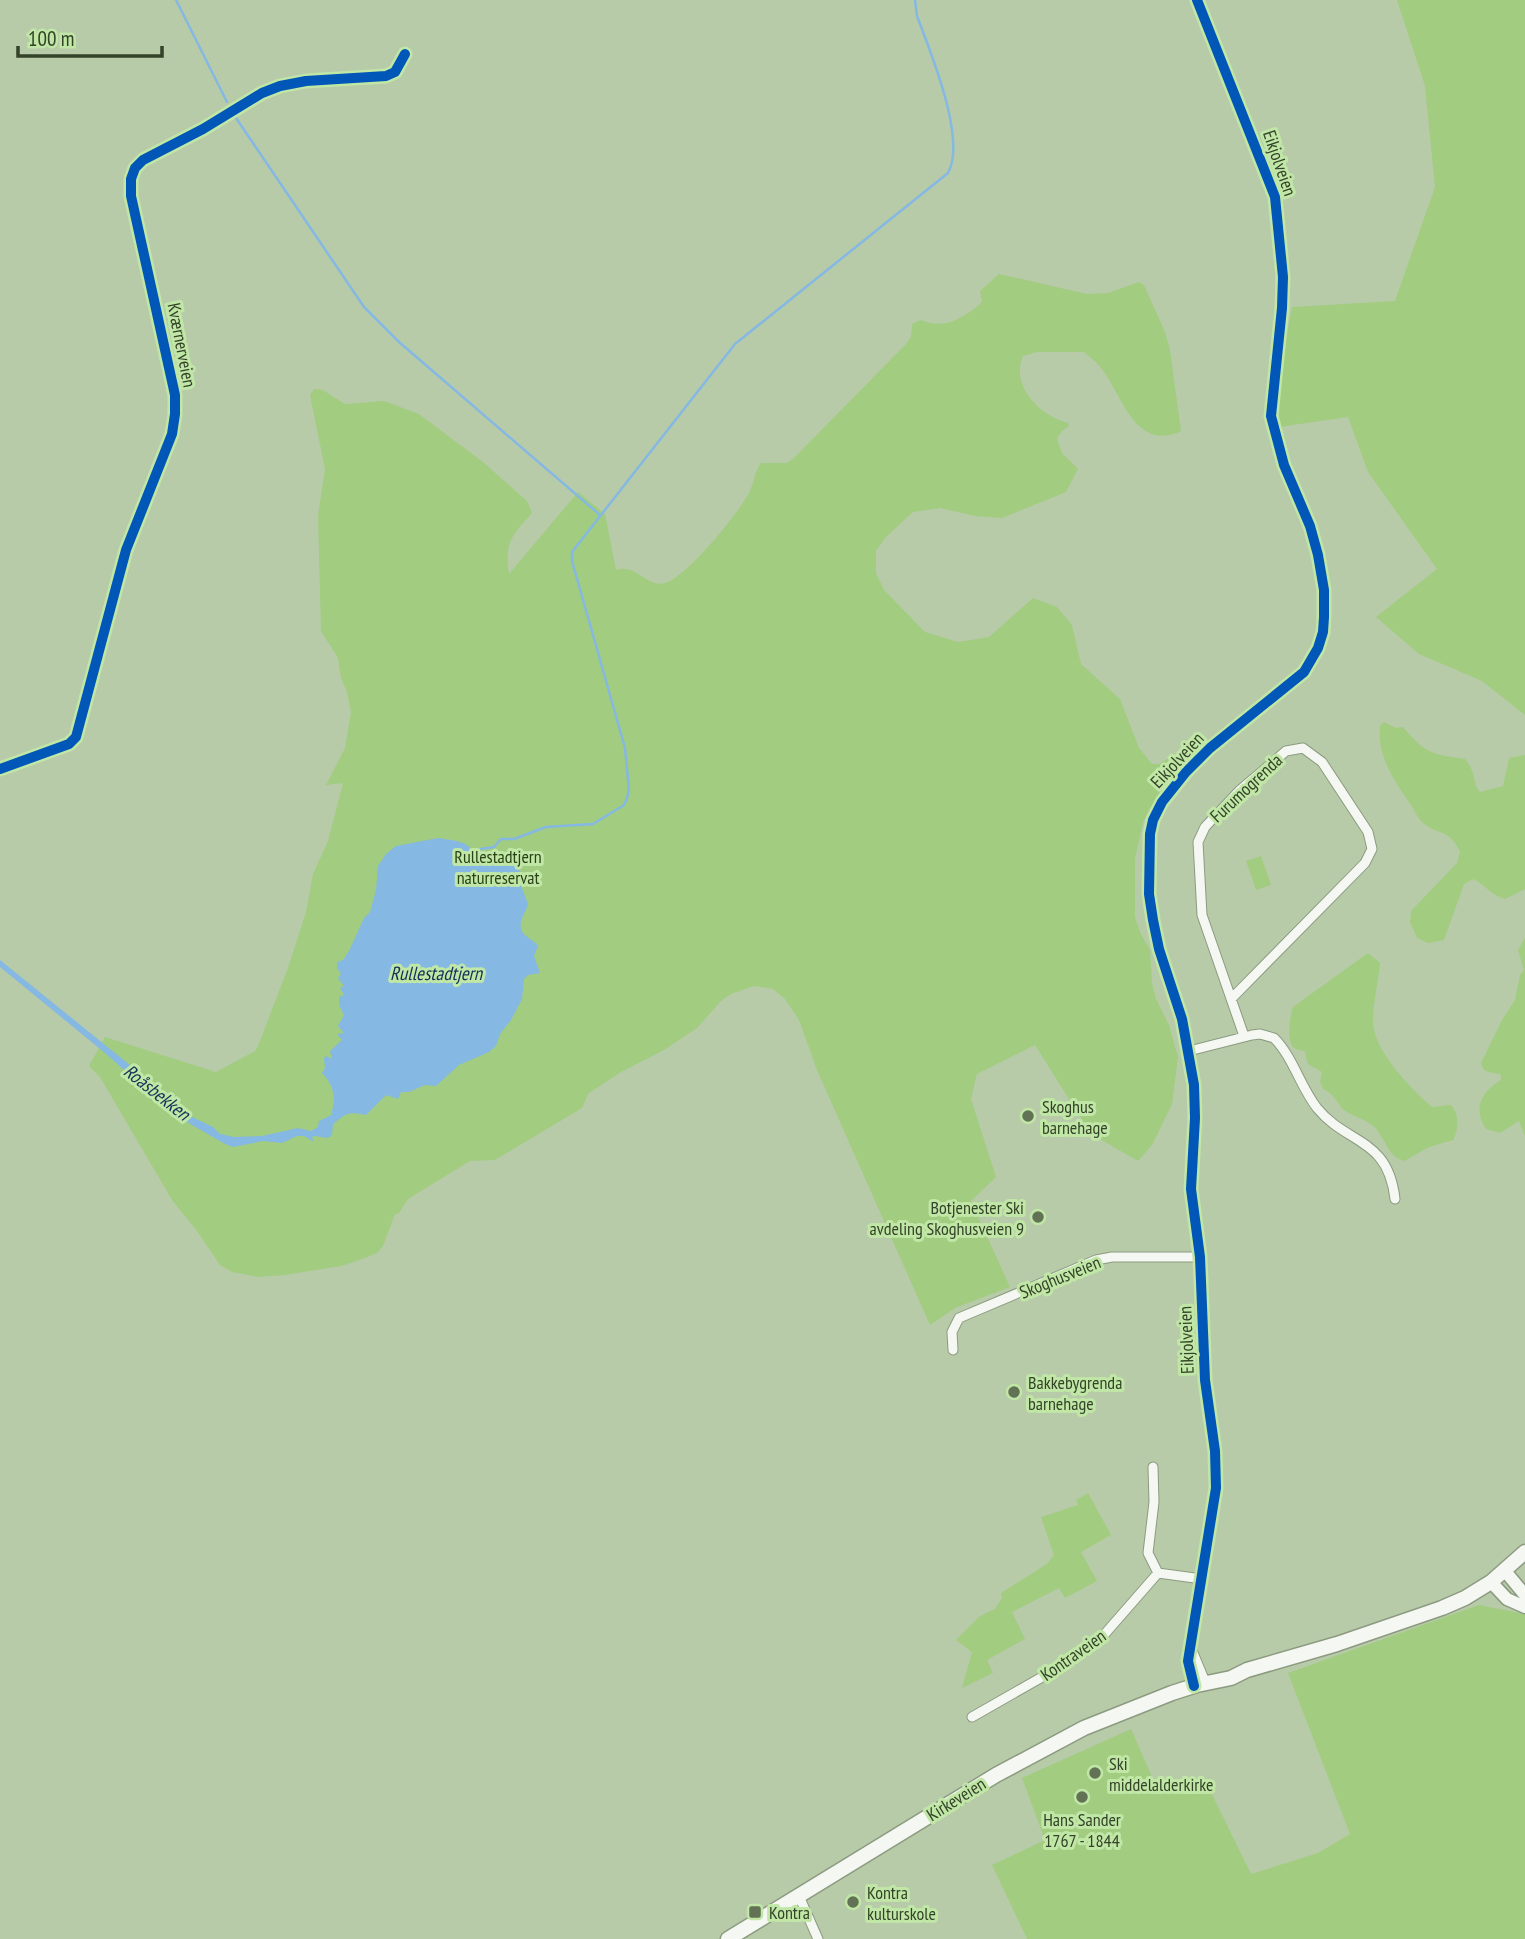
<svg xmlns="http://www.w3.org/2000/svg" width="1525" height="1939" font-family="'PT Sans Narrow',sans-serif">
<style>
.green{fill:#a2cc80}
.water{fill:#85b8e2}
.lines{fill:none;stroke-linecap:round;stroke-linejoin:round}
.stream{stroke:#85b8e2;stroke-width:2.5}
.street-casing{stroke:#8c9b80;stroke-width:11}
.secondary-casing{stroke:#8c9b80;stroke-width:15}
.primary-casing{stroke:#8c9b80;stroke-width:17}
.street{stroke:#f4f7f2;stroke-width:9}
.secondary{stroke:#f4f7f2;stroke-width:12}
.primary{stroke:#f4f7f2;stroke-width:14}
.cycleway-casing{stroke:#c1e7a7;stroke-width:15}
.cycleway{stroke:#0057b8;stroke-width:10}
.poi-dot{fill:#617255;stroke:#c1e7a7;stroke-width:2.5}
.labels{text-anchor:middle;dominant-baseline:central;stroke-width:6;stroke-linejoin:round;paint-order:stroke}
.street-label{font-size:18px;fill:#334228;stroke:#c1e7a7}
.park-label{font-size:18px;fill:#294115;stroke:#c1e7a7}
.poi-label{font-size:18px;fill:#334228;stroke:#c1e7a7;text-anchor:start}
.water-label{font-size:19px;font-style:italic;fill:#123357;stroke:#c1e7a7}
</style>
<rect width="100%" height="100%" fill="#b7cba9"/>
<path class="green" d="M1397,0H1525V715L1482,681L1419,654L1376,617L1437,569L1368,472L1348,417L1279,427L1278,383L1292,307L1395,301L1435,187L1425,86Z
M999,274L1087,294L1108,293L1139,282L1144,285L1165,332L1170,350L1181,431C1137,452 1123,399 1104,372C1099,364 1091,358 1084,352H1037L1023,356C1010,386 1040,416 1068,423L1069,426L1062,431L1057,438L1062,453L1078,469L1066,492L1002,518L975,516L940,508L913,512L885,538L876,551V573L884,590L925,632L958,642L989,637L1033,598L1057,607L1072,625L1081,664L1120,699L1139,748L1152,764H1159L1185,748L1195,752L1166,784L1150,808L1143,822L1135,859V917L1140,932L1150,950L1152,983L1156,999L1169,1025L1178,1057L1172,1104L1152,1145L1138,1161L1091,1134L1035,1045L977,1074L971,1099L996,1177L971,1201L1010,1287L955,1308L930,1325L817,1070L799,1020L785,999L773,989L754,986L731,994L721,1001L697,1028L664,1050L621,1072L592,1091L588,1094L582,1108L495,1160L470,1161L408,1199L399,1213L395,1214L383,1246L377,1253L365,1258L341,1266L285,1275L258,1277L232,1272L220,1265L197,1231L172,1200L100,1077L89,1066L105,1037L216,1072L255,1051L258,1046L288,968L306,912L313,874L328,841L343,783L326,785L345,748L351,712L347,692L341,678L338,658L321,631L318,516L325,469L310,395L314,389L323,390L345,404L384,401L419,414L483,462L527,501L532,513C512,535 504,543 509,574L578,492L605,514L616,570C636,563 647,588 665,583C686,578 739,512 749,493C754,483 755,471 761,463H787L793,459L907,343L911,336L912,324L921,320C944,330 962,319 980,304L982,301L980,291Z
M1384,722L1396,728L1403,727C1426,754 1431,754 1465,759C1477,772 1472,784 1480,792L1503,786L1509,758L1525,755V889L1505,899C1492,896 1486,885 1473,879L1464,884L1444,940L1428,943L1417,938L1410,922L1411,911L1457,863L1460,852C1449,828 1439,836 1423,823C1418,819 1415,811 1411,805C1394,780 1377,757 1380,726Z
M1261,856L1271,885L1256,890L1246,861Z
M1525,938V1136L1519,1121L1500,1133L1486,1129C1472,1109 1482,1091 1501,1080V1075C1492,1071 1484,1075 1481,1063L1502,1020L1515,1000L1520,975L1524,970L1518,950Z
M1368,953L1380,963C1378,982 1373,1004 1373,1023C1374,1051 1412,1090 1432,1107L1451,1105C1459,1113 1459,1130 1453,1140L1429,1147L1404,1161C1387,1157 1385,1135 1372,1125C1365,1119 1355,1117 1347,1112C1337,1106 1336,1094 1324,1090L1320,1082L1322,1072C1309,1063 1308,1070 1305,1051C1301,1050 1297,1050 1294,1048C1286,1041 1290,1015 1293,1007Z
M1088,1493L1111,1535L1081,1552L1097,1581L1065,1598L1059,1588L1012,1612L1025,1639L987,1660L993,1673L962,1688L972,1652L956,1640L980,1616L995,1609L1002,1598L1001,1593L1047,1564L1054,1555L1041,1517L1078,1505L1076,1500Z
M1479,1605L1525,1614V1939H1027L992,1865L1045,1840L1022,1778L1131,1729L1160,1795L1203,1776L1251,1874L1318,1853L1350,1834L1288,1673Z"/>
<path class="water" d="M438,838C455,841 470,840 477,858C494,859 512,858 522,874L520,883L528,904C526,913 516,923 523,933C527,938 534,940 538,946L534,956L540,973L528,975L524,979L522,999L511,1020L500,1034L496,1046L489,1052L459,1065L436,1086L425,1085L409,1092H401L398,1099L386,1095L366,1115C349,1112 348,1112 333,1124L332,1135L328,1138L314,1136L312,1137L314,1142L304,1136H297L282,1143L263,1141L233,1147L225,1144L192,1125L161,1103L105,1053L0,967V960L162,1091L188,1115L213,1127L220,1134L234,1137L262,1136L298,1128L311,1131L318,1127L319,1121L331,1115C336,1098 335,1087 322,1073L325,1068L324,1058L326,1056L332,1059L330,1051L342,1040L337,1034L344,1033L338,1026L344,1015L339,1005V997L344,995L340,988L344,986L338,978L341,974L337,968V962L343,960L349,951L364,918L370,912L376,890L378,866L386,854L396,846Z"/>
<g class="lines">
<path class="stream" d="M176,0L227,102
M236,118L364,307L399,342L600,515
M475,850L494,847L501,839H514L546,827L593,824L624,805L627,798L629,790L625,748L572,561V552L735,344L948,173C967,139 930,51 917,16L915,0"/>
<g class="street-casing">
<path id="street" d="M0,769L69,744L76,737L126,550L172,434L175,414V395L131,196V179L135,168L143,160L203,129L262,93L280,86L306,81L386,76L395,72L405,54
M1232,998L1365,863L1372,849L1368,832L1322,762L1303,748L1286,751L1239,791L1205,827L1198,842L1202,915L1244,1036
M1189,1051L1252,1035L1260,1034L1274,1038C1293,1057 1300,1086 1317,1108C1347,1145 1388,1137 1395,1199
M953,1350L952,1332L959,1318L1096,1260L1112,1257H1200
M1153,1467L1154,1502L1148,1553L1158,1573
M1191,1648L1206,1684
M1194,1686L1188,1661L1216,1488L1215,1451L1205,1380L1200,1257L1191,1189L1195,1118L1194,1085L1182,1019L1159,949L1153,920L1149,894L1150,834L1153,820L1162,802L1186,772L1210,748L1304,672L1318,648L1323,632L1324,617V590L1318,555L1310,526L1284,465L1271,416L1282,308L1283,277L1275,197L1197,0
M972,1717L1065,1664L1103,1636L1158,1573L1202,1579
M799,1896L818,1939"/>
</g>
<g class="secondary-casing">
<path id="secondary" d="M1505,1571L1525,1595
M1491,1582L1507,1599L1525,1607"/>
</g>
<g class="primary-casing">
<path id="primary" d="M728,1939L996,1775L1084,1728L1172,1693L1197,1685L1231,1678L1247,1670L1337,1644L1442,1608L1465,1598L1491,1582L1525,1552"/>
</g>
<use href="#street" class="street"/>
<use href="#secondary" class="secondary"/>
<use href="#primary" class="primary"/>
<g class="cycleway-casing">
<path id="cycleway" d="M0,769L69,744L76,737L126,550L172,434L175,414V395L131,196V179L135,168L143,160L203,129L262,93L280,86L306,81L386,76L395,72L405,54
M1194,1686L1188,1661L1216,1488L1215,1451L1205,1380L1200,1257L1191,1189L1195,1118L1194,1085L1182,1019L1159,949L1153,920L1149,894L1150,834L1153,820L1162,802L1186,772L1210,748L1304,672L1318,648L1323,632L1324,617V590L1318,555L1310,526L1284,465L1271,416L1282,308L1283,277L1275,197L1197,0"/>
</g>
<use href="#cycleway" class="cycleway"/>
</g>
<g class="poi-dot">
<circle cx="1028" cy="1116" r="7"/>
<circle cx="1038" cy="1217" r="7"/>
<circle cx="1014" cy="1392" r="7"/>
<circle cx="1095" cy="1773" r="7"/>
<circle cx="1082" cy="1797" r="7"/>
<circle cx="853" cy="1902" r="7"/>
<rect x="748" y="1905" width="14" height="14" rx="3.5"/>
</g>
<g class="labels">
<g class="street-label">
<text transform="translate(1280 163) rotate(71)">Eikjolveien</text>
<text transform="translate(182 345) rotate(79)">Kværnerveien</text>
<text transform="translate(1177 760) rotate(-47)">Eikjolveien</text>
<text transform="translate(1246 788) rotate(-43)">Furumogrenda</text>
<text transform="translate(1060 1277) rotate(-22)">Skoghusveien</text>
<text transform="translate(1186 1340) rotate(-92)">Eikjolveien</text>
<text transform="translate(1073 1655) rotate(-35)">Kontraveien</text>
<text transform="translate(956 1799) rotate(-32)">Kirkeveien</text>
</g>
<g class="park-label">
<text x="498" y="856">Rullestadtjern<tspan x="498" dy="21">naturreservat</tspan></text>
</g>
<g class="poi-label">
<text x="1042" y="1106">Skoghus<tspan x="1042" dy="21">barnehage</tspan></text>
<text x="1024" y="1207" text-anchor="end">Botjenester Ski<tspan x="1024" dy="21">avdeling Skoghusveien 9</tspan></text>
<text x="1028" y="1382">Bakkebygrenda<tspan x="1028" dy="21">barnehage</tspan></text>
<text x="1109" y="1763">Ski<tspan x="1109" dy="21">middelalderkirke</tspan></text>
<text x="1082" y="1819" text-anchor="middle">Hans Sander<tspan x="1082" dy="21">1767 - 1844</tspan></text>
<text x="867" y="1892">Kontra<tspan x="867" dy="21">kulturskole</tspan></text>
<text x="769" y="1912">Kontra</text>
</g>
<g class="water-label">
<text x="436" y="973">Rullestadtjern</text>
<text transform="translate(157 1092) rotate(38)">Roåsbekken</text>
</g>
</g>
<path d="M18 46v10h144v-10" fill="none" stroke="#334228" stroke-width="3.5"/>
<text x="28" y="46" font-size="21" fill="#334228" stroke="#c1e7a7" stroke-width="5" paint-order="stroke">100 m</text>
</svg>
